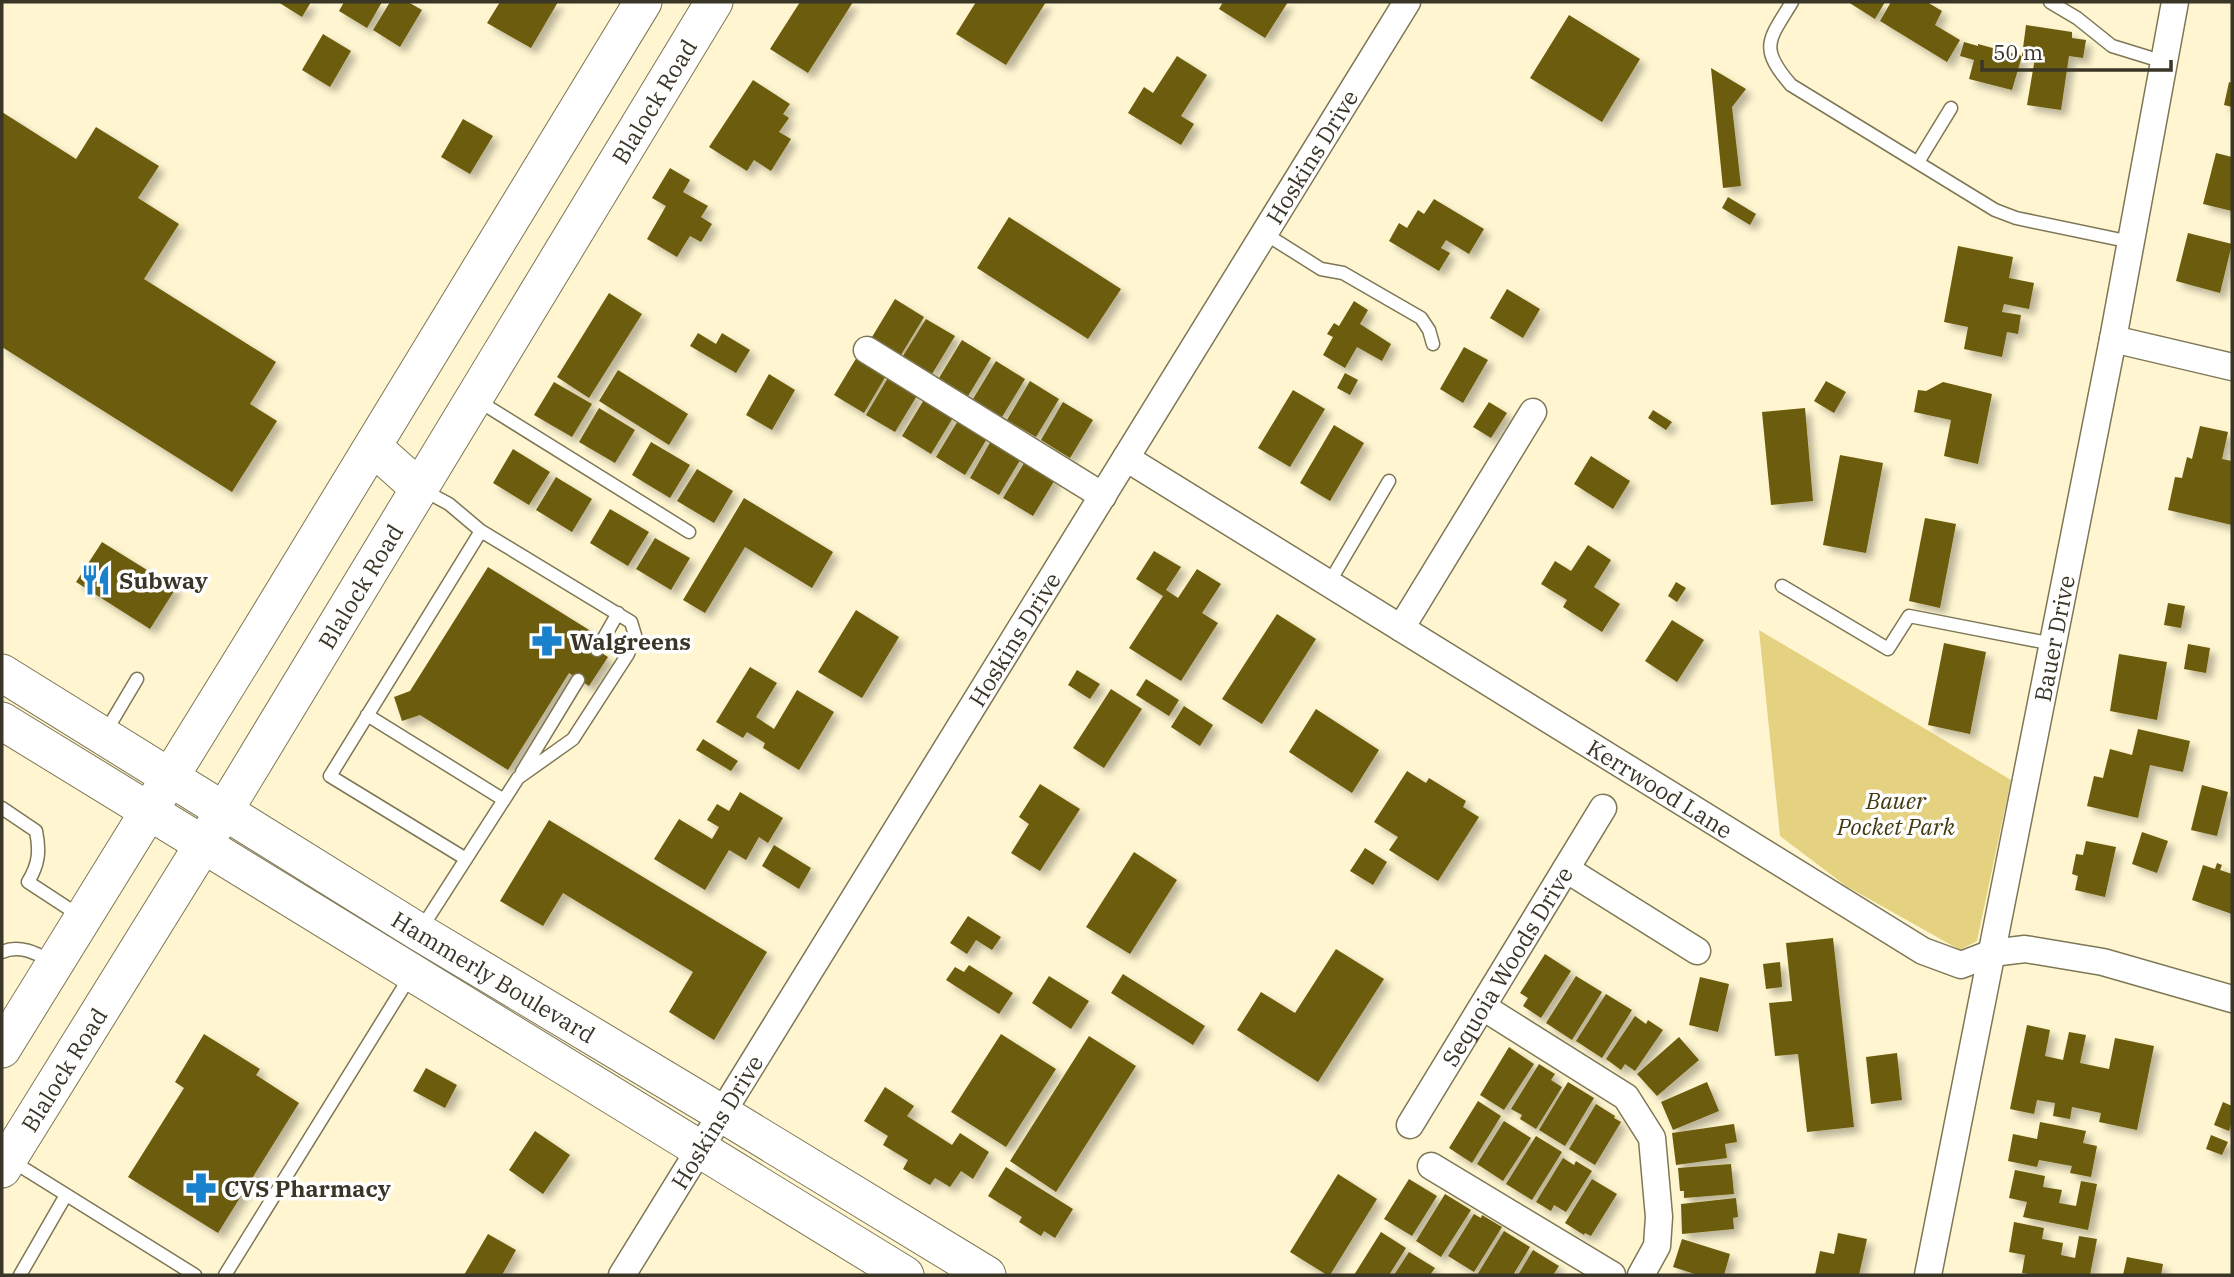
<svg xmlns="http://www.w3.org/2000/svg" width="2234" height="1277" font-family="'IBM Plex Serif',serif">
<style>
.green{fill:#e4d281}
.building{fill:#6c5c09;filter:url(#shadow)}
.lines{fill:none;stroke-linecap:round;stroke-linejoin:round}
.service-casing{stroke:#7e7755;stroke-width:15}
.minor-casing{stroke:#7e7755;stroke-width:29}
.secondary-casing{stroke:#7e7755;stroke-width:39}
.service{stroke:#fff;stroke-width:12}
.minor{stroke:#fff;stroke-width:26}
.secondary{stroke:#fff;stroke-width:37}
.labels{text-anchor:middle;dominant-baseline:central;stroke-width:7;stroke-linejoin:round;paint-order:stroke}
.street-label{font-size:23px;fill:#393627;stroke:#fff}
.poi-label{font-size:23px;font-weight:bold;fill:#393627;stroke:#fff;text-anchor:start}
.park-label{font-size:23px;font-style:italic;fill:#433a11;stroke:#fff}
</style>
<defs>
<filter id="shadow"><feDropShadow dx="6" dy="6" stdDeviation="3.5" flood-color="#0004"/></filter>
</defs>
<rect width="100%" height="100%" fill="#fff6d1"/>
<path class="green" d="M1759,630L2011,780L1977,941L1960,950L1846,886L1780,836Z"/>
<path class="building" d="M278,2H311L302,17Z
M344,2H382L367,28L339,11Z
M390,2H408L422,10L400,47L373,30Z
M500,2H558L531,48L487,23Z
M800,2H853L808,73L770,49Z
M976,2H1046L1006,65L956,34Z
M1223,2H1288L1265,38L1219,9Z
M1848,2H1885L1875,19Z
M1891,2H1927L1942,11L1935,25L1960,40L1947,62L1880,21Z
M1569,15L1640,59L1602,122L1530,78Z
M2026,25L2072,32V38L2086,40L2083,58L2069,56L2061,110L2027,105L2035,58L2022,56Z
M323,34L351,51L330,87L302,70Z
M1964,42L1978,46V44L2022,56L2012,90L1969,79L1974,60L1960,56Z
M1177,56L1207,75L1181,116L1194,124L1181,145L1128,113L1144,87L1153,93Z
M1711,68L1746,89L1732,107L1741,186L1723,188Z
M753,80L790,104L783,114L789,118L779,132L791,139L771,171L754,160L747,171L709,147Z
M2229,82L2232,83V107L2224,105Z
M2,112L76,159L96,127L159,166L138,198L179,224L144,279L276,362L250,404L277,421L232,492L2,347Z
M463,119L493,136L470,174L441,157Z
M2216,153L2232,157V211L2203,204Z
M670,168L690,180L683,192L708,206L701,217L712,224L701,242L690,236L677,257L647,239L666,206L652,198Z
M1728,197L1756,214L1750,225L1722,208Z
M1434,199L1484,229L1469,254L1446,240L1441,248L1450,253L1439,271L1389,241L1399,223L1407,228L1418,210L1424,214Z
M1009,217L1121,289L1088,339L977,268Z
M2188,233L2232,244L2220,293L2176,281Z
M1958,246L2013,257L2009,278L2034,283L2029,309L2004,304L2002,312L2021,315L2018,334L2007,332L2002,357L1964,349L1968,327L1944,322Z
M1507,289L1540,309L1523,338L1490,318Z
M609,293L642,314L589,398L557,377Z
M895,299L924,317L901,355L872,337Z
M1354,301L1368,310L1360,324L1391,344L1382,361L1357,347L1345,368L1323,355L1333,337L1327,334L1334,323L1339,326Z
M926,319L955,336L932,374L903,356Z
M698,333L716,344L722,333L750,350L736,373L690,346Z
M962,340L991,358L968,396L939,378Z
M1464,347L1488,360L1463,403L1440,389Z
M857,357L887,374L864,413L834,395Z
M996,361L1025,379L1002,417L973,399Z
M618,370L688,414L669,445L599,401Z
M1345,373L1358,380L1350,395L1337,388Z
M769,374L795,390L772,430L746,415Z
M889,376L918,394L895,432L866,415Z
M1030,381L1059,399L1036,437L1007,420Z
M1826,381L1846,392L1834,413L1814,401Z
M554,382L592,404L572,437L534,415Z
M1943,382L1992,394L1978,464L1944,456L1951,420L1914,412L1918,390L1926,391Z
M1293,390L1325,409L1290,467L1258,448Z
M925,398L954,416L931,454L902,436Z
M1063,402L1093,420L1070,458L1041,440Z
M1489,402L1507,413L1491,438L1473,427Z
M599,408L635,430L615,463L579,442Z
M1805,408L1813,501L1771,505L1762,412Z
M1653,410L1672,422L1666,430L1648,418Z
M959,419L988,437L965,475L936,457Z
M1334,425L1364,443L1330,501L1300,483Z
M2200,426L2228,432L2222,459L2232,461V525L2168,510L2175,477L2182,478L2187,457L2192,459Z
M992,439L1022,457L999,495L970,478Z
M651,442L690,465L670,498L632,475Z
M513,449L550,472L529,505L493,483Z
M1840,455L1883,463L1866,553L1823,545Z
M1591,456L1630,481L1613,509L1574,484Z
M1026,460L1056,478L1033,516L1003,498Z
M697,469L733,491L714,523L677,501Z
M556,477L592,499L572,532L536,510Z
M744,498L833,552L812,588L745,547L705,613L683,600Z
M610,509L649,532L628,566L590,543Z
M1925,518L1956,524L1940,608L1909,601Z
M655,538L690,558L671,590L636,569Z
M102,542L176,588L150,629L76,582Z
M1588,545L1611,560L1594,587L1620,604L1602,632L1563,607L1567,600L1541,584L1555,561L1571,571Z
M1154,551L1181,567L1166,590L1178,598L1197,569L1221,584L1202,613L1218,623L1181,681L1129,648L1163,596L1136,579Z
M488,567L594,633L587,644L608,657L589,686L569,673L508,770L420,715L402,721L394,697L410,691Z
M1676,582L1686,588L1677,602L1668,596Z
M2168,603L2185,606L2181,628L2164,625Z
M856,610L899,637L862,698L818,672Z
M1277,614L1316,639L1262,724L1222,699Z
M1672,620L1704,640L1677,682L1645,661Z
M1944,643L1986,652L1970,734L1928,725Z
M2188,644L2210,648L2206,673L2184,669Z
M2119,654L2167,662L2157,720L2110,711Z
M750,667L777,683L756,717L774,729L797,690L834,712L799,770L763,748L765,743L747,732L743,738L716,722Z
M1077,670L1100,684L1090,699L1068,685Z
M1146,679L1179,700L1169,716L1136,695Z
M1111,689L1142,709L1104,768L1073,748Z
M1184,706L1213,725L1200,746L1171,727Z
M1316,709L1379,750L1352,793L1289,752Z
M2138,729L2190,741L2183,772L2150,765L2138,818L2087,806L2094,776L2103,778L2110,749L2132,755Z
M703,739L738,761L731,771L696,750Z
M1407,771L1426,783L1429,778L1466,801L1463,807L1479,817L1438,881L1389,850L1398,837L1374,822Z
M1040,784L1080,809L1040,871L1011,853L1029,824L1019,817Z
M2202,785L2228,792L2217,836L2191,830Z
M740,792L783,818L768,843L759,837L746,860L729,850L705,890L654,859L679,819L712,839L719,827L707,820L717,804L729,811Z
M549,820L767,952L714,1040L669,1012L693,972L563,893L543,926L500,901Z
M2142,832L2168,841L2157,873L2132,864Z
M2086,841L2116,847L2105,897L2075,890L2078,876L2072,874L2076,854L2083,855Z
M774,845L811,868L799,889L762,866Z
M1365,848L1387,862L1373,885L1350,871Z
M1134,852L1177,880L1130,954L1086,927Z
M2217,863L2222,865L2220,870L2232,874V914L2192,900L2203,865L2215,869Z
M968,916L1001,937L992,950L976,940L967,954L950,943Z
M1833,938L1854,1127L1807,1132L1798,1054L1775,1056L1769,1003L1792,1001L1786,943Z
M1336,949L1384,979L1318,1082L1237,1030L1261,992L1295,1013Z
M1545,954L1571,971L1541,1018L1523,1006L1528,998L1520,993Z
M1780,962L1782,987L1766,989L1763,964Z
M969,965L1013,993L999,1014L946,980L955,967L964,972Z
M1123,974L1205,1026L1193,1045L1111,993Z
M1049,976L1089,1001L1071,1029L1032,1003Z
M1576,976L1602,992L1572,1040L1546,1023Z
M1700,977L1729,984L1718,1032L1689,1025Z
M1606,994L1632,1010L1602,1058L1576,1041Z
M1635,1016L1646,1024L1648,1020L1663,1030L1635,1071L1625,1064L1621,1070L1606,1059Z
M2027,1025L2050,1030L2045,1056L2063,1060L2069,1032L2086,1035L2080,1063L2109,1069L2115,1038L2154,1046L2137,1130L2099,1122L2101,1113L2072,1107L2070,1119L2053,1116L2055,1103L2037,1100L2034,1114L2010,1109Z
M204,1034L260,1069L256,1075L299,1103L218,1233L128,1177L184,1088L175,1082Z
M1001,1034L1056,1069L1006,1147L951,1112Z
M1089,1036L1136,1066L1056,1192L1010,1161Z
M1679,1037L1699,1060L1657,1096L1637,1074Z
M1509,1047L1534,1064L1504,1110L1480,1095Z
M1897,1053L1902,1100L1871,1104L1866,1057Z
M1539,1064L1555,1074L1551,1080L1562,1087L1536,1129L1520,1119L1522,1115L1511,1109Z
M426,1068L457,1085L445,1108L413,1091Z
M1568,1082L1594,1098L1565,1146L1539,1130Z
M1707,1082L1719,1111L1673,1130L1661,1102Z
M885,1087L914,1106L907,1116L952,1145L960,1133L989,1152L973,1179L961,1171L950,1187L935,1178L930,1185L903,1169L908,1160L883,1145L888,1136L864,1121Z
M1478,1101L1501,1116L1472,1163L1449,1148Z
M2223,1102L2232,1106V1122L2229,1131L2214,1125Z
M1596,1104L1615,1116L1614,1118L1621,1122L1595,1165L1569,1149Z
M1504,1121L1531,1138L1503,1181L1477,1164Z
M2040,1122L2086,1131L2083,1143L2097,1146L2091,1177L2070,1173L2072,1166L2039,1160L2037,1167L2008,1161L2013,1134L2037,1139Z
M1734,1124L1737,1142L1725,1144L1727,1158L1676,1165L1672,1133Z
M535,1131L570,1155L543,1194L509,1170Z
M2211,1135L2228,1142L2222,1155L2206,1149Z
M1536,1136L1562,1152L1532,1200L1506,1184Z
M1563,1158L1574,1165L1576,1161L1592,1171L1566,1212L1554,1205L1551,1211L1536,1202Z
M1731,1164L1734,1194L1684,1198V1191H1680L1678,1168Z
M1006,1167L1073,1209L1055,1238L1044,1231L1041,1236L1019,1222L1022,1217L988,1196Z
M2015,1170L2045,1176L2043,1187L2062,1190L2059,1203L2076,1206L2081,1181L2097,1184L2088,1230L2023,1217L2027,1202L2009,1198Z
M1338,1174L1377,1199L1330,1275H1327L1290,1252Z
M1409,1179L1437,1196L1412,1236L1384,1219Z
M1592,1179L1617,1194L1591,1236L1585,1233L1584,1235L1565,1223Z
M1445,1194L1471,1210L1441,1257L1416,1241Z
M1736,1198L1738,1217L1733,1218L1734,1229L1682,1234L1681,1204Z
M1474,1214L1481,1218L1482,1215L1502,1227L1474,1272L1448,1256Z
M2014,1222L2044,1228L2042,1239L2063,1243L2061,1255L2075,1258L2079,1236L2097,1239L2090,1275H2036L2022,1273L2025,1255L2009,1252Z
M1504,1231L1530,1247L1513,1275H1477Z
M1381,1232L1406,1248L1389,1275H1354Z
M1838,1233L1867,1239L1859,1275H1815L1820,1251L1834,1254Z
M488,1234L516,1250L502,1275H464Z
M1682,1239L1730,1254L1724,1275H1698L1673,1267Z
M1533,1250L1559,1266L1553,1275H1518Z
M1409,1252L1435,1268L1430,1275H1394Z
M2127,1257L2163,1264L2161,1275H2123Z"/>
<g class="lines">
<g class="service-casing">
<path id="service" d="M1792,2C1769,40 1758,47 1791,85L1995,210L2016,218L2131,242
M2050,2L2077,18L2112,46L2164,62
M1918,162L1951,108
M1264,233L1321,269L1343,273L1421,318L1429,330L1433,344
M477,400L689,532
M1329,583L1389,481
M1782,586L1888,649L1909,616L2053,644
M597,650L618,613
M367,715L504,800
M105,733L137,679
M522,772L578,680
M2,808L36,831C40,851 39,864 28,882L80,916
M466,859L330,776L481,531
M421,929L518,778L573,739L628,654L635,635L631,622L481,531L449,504L423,490
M2,952C19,944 36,953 51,961
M12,1161L195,1275
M20,1275L66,1195
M225,1275L411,975"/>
</g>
<g class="minor-casing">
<g id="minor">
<path d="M2113,339L2232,367"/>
<path d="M867,350L1103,496"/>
<path id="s1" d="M1126,458L1923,951L1961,965L1992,953L2025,949L2103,962L2232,999"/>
<path d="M1401,628L1533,412"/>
<path d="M1566,869L1697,951"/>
<path d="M1483,1007L1626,1097L1652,1138L1659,1217L1657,1246L1641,1275"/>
<path id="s2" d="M1410,1125L1603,808"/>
<path d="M1431,1166L1612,1275"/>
<path id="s3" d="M622,1275L1407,2"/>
<path id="s4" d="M1928,1275L2113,339L2175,2"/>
</g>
</g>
<g class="secondary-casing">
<g id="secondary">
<path d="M373,447L419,488"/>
<path id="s5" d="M2,673L419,932L721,1113L987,1275"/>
<path d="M2,721L905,1275"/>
<path d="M2,1049L254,641L643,2"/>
<path id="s6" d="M2,1169L224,811L714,2"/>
</g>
</g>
<use href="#service" class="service"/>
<use href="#minor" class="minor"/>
<use href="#secondary" class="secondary"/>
</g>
<defs>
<g id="restaurant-bare" transform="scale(2.415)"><path d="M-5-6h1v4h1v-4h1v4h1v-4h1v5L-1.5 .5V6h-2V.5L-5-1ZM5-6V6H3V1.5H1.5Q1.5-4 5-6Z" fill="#1a81cc" stroke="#fff" stroke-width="2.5" paint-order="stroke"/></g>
<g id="pharmacy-bare" transform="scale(2.415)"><path d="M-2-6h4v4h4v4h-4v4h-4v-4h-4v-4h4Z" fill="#1a81cc" stroke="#fff" stroke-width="2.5" paint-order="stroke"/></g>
</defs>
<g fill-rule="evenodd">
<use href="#restaurant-bare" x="96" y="580"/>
<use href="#pharmacy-bare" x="547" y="641"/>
<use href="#pharmacy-bare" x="201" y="1188"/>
</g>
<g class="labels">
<g class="street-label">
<text stroke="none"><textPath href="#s6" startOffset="1251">Blalock Road</textPath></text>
<text stroke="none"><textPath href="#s3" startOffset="1314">Hoskins Drive</textPath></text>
<text stroke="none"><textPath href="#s6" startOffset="684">Blalock Road</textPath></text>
<text stroke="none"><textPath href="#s3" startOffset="747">Hoskins Drive</textPath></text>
<text stroke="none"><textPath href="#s4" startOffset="649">Bauer Drive</textPath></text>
<text stroke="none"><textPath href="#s1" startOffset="628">Kerrwood Lane</textPath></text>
<text stroke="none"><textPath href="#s2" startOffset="186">Sequoia Woods Drive</textPath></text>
<text stroke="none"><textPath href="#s5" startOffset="578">Hammerly Boulevard</textPath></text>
<text stroke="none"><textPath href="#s6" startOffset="117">Blalock Road</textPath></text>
<text stroke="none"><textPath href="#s3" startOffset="180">Hoskins Drive</textPath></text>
</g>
<g class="poi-label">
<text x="119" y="580">Subway</text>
<text x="570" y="641">Walgreens</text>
<text x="224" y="1188">CVS Pharmacy</text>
</g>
<g class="park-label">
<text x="1896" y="800">Bauer<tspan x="1896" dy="26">Pocket Park</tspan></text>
</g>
</g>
<rect width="2234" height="1277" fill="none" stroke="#393627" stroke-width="7"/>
<path d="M1982 60v10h189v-10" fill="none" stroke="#393627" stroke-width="3.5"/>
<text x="1993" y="60" font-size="21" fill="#393627" stroke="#ffffff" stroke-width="5" paint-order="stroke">50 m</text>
</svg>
